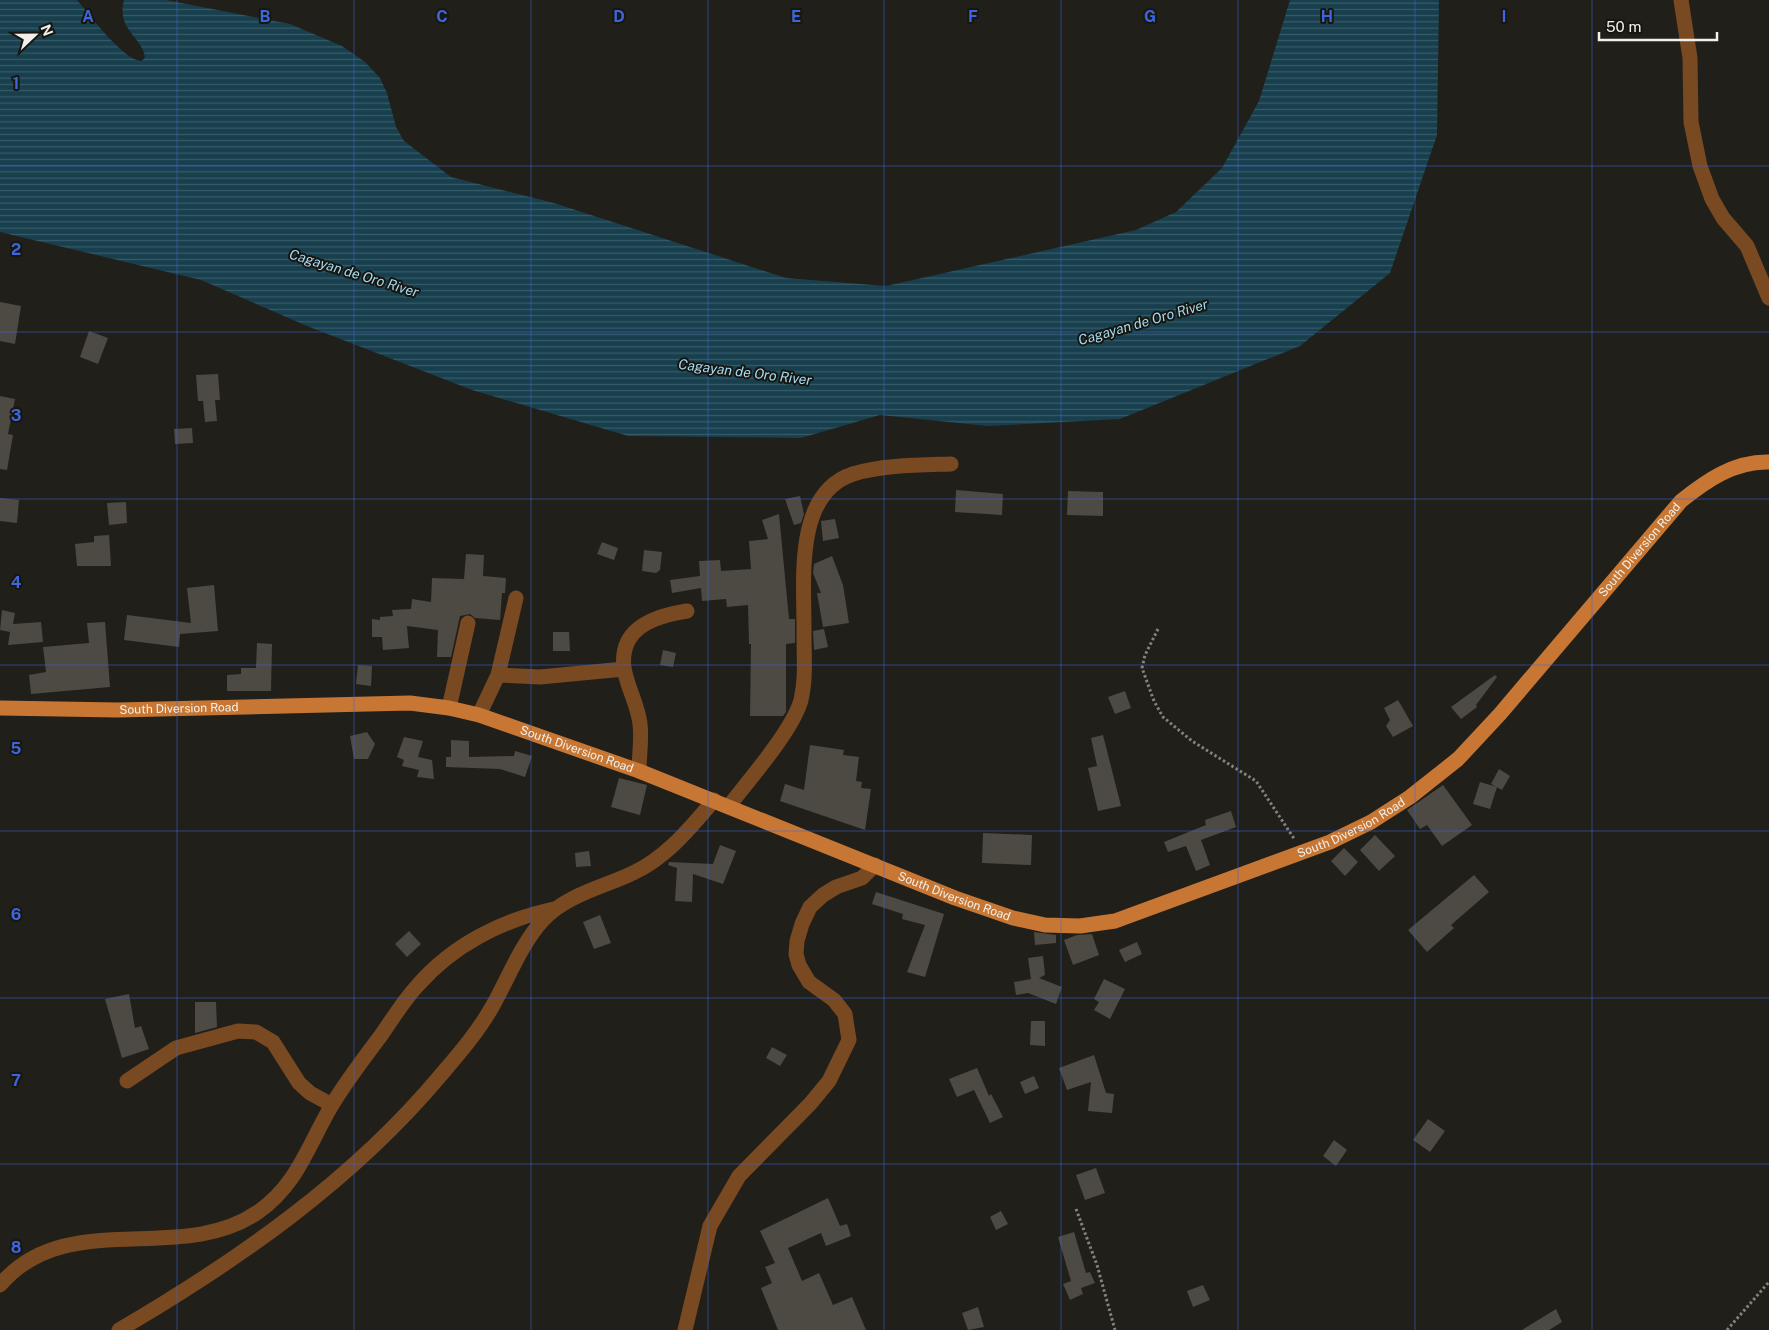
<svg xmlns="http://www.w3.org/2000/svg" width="1769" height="1330" font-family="'Public Sans',sans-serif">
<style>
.water{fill:url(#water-rules)}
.building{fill:#4d4a44}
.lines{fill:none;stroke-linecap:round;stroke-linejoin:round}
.path{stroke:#84827e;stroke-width:3;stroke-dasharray:2.5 2.5;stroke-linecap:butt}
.minor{stroke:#794921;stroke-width:15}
.major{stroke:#c77733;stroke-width:15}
.grid{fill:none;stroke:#3d66db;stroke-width:1;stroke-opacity:0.55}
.labels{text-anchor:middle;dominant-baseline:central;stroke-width:4;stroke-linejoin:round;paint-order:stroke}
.street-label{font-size:12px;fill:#f1f0ec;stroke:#171611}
.water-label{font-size:14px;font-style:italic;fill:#a4d9f0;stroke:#171611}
.grid-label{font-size:16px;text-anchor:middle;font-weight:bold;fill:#3d66db;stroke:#171611;stroke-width:4;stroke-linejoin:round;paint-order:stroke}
</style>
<defs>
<pattern id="water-rules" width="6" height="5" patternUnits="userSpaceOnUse" patternTransform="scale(1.25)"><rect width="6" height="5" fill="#173f4e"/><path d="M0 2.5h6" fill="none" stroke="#395b68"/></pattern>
</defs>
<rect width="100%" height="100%" fill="#211f1a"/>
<path class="water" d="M0,0H77C90,15 122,59 141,61L145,58C143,37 116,30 124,0H166L290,24L342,46L365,62L380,78L387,93L396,127L404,141L451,177L554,203L786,278L886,286L1136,230L1176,212L1222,168L1259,101L1290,0H1439L1437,135L1390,273L1300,346L1120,419L988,426L880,415L801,438L628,436L472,390L307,326L201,280L0,232Z"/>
<path class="building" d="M0,302L21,306L15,344L0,341Z
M89,331L108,338L98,364L80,357Z
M218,374L220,400H215L217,421L205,422L203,401H198L196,375Z
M0,396L15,399L8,434L13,435L7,470L0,469Z
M192,428L193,443L175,444L174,429Z
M956,490L1003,494L1002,515L955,512Z
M1068,491L1103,492V516L1067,515Z
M800,496L804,514L801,523L794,525L785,499Z
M0,498L19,500L17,523L0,521Z
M126,502L127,523L109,525L107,503Z
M779,514L789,619H795V643L786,644V712L783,716H750L751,644H749L748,605L727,607L726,599L702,601L701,588L672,593L670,580L700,576L699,561L720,560L721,571L751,569L749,541L768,539L762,520Z
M835,519L839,538L823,541L821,521Z
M109,535L111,566H77L75,544L94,542V536Z
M602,542L618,548L614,560L597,554Z
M644,550L662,552L660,570L656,573L642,571Z
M466,554L484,555L483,576L506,578L505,593H502L500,620L475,618L470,614L460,616L451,657H437L438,630L407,626L409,648L383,650L382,637H372V619L380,620V617L393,616L392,610L411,609L412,599L431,602L432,578L464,579Z
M832,556L843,585L849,623L823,627L817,593H821L813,573L814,564Z
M214,585L218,631L180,634L179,647L124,640L127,615L191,623L187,588Z
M2,610L15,613L13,624L41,622L43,642L8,645L10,632L0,630Z
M105,622L110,687L31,694L29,675L46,672L43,647L89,643L87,623Z
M824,629L828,647L814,650L813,631Z
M553,632H569L570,651H553Z
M257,643L272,644L271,691H227V675L241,674V668H256Z
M663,650L676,653L673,667L660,665Z
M358,665L372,666L371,686L356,684Z
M1495,675L1497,677L1476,705L1477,707L1461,719L1451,707Z
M1125,691L1131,708L1115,714L1108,697Z
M1398,700L1413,726L1393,737L1386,726L1390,720L1384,708Z
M367,732L375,744L368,759H354L350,736Z
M1103,735L1121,806L1098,811L1088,768L1097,766L1091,738Z
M404,737L423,741L418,757L432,760L434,779L417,777L419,770L402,766L404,760L397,757Z
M451,740L469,741V757L514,756L515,751L532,756L525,777L500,769L446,767V757H451Z
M810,745L844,750L843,755L859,757L856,781L862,782L861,788L871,789L865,830L780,801L785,784L804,790Z
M1499,769L1510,776L1502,790L1491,784Z
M619,778L647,785L640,815L611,807Z
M1480,782L1497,787L1490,809L1473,804Z
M1443,785L1472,825L1442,846L1427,825L1420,829L1407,810Z
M1231,811L1236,827L1201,840L1210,865L1196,871L1186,846L1168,852L1164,842L1206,825L1205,820Z
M983,833L1032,835L1031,865L982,863Z
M1375,835L1395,856L1379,871L1360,850Z
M720,845L736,851L723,884L693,874L692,902L675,901L677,868L668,865L669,862L713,864Z
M1344,848L1358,862L1345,876L1331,861Z
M589,851L591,866L576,867L575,853Z
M1474,875L1489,892L1451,925L1454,928L1427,952L1408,930Z
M876,892L944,914L925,977L907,972L925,925L902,919L903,914L872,904Z
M600,915L611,943L594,949L583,922Z
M409,931L421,944L407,957L395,944Z
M1034,932L1056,935V943L1035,945Z
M1092,934L1099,955L1073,965L1064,940L1077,935Z
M1137,942L1142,954L1125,962L1119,950Z
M1043,956L1045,975L1039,978L1062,987L1056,1004L1028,993L1016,995L1014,982L1031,979L1028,958Z
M1104,979L1125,989L1110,1019L1094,1010L1099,1002L1094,999Z
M129,994L135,1028L141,1026L149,1049L122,1058L105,999Z
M195,1002H216L217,1027L195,1033Z
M1031,1021H1045V1046L1030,1045Z
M772,1047L787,1055L780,1066L766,1058Z
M1094,1055L1106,1093L1114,1094L1112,1113L1088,1111L1091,1082L1067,1090L1059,1068Z
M977,1068L989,1096L991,1094L1003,1117L990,1123L974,1090L957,1097L949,1079Z
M1034,1076L1039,1088L1025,1094L1020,1082Z
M1428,1119L1445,1131L1430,1152L1413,1140Z
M1334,1140L1347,1150L1336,1166L1323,1156Z
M1096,1168L1105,1193L1085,1200L1076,1175Z
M828,1198L840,1226L847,1224L851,1236L826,1246L821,1233L788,1248L802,1281L819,1273L833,1305L852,1297L866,1330H778L761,1288L772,1283L765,1267L775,1263L760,1231Z
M1001,1211L1008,1224L996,1230L990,1217Z
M1074,1232L1086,1273L1090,1272L1095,1283L1081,1288L1083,1294L1070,1300L1063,1284L1071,1281L1058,1237Z
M1203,1285L1210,1300L1193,1307L1187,1291Z
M978,1307L984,1327L968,1330L962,1313Z
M1556,1309L1562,1322L1549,1330H1522Z"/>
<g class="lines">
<path class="path" d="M1158,629L1145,655L1142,668L1154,701L1163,717L1192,741L1256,781L1295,840
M1076,1209L1097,1265L1115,1330
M1727,1330L1769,1282"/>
<path class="minor" d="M1681,0L1690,58L1691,122L1700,166L1712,199L1723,218L1747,246L1769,298
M498,675L540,677L624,669
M449,708L468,623
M479,715L498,675L516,598
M639,771C639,756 642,740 640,724C638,705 627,687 624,668C619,628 654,616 687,611
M729,806C748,781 793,730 801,700C806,679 804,658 804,636C805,586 792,494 853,474C881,465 922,465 951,464
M127,1081L176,1048L238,1031L256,1032L273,1042L299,1083L310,1093L332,1105
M0,1285C67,1206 180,1266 258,1212C298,1184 308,1145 332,1105C347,1080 365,1057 382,1034C393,1018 404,1000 418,985C453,945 502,920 554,909
M119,1330C237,1261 352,1181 440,1076C458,1055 478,1032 492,1007C508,979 521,944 543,920C566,895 604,887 633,873C667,857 690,828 714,800
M685,1330L710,1226L739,1176L810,1104L829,1081L849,1040L845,1014L834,1000L809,982L799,965L796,954L797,941L802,924L810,907L823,895L836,887L862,878L875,865"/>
<path class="major" id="s1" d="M0,708L118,710L410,703L449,708L479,715L639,771L955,898L1013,918L1045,925L1080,926L1115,921L1330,842L1371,822L1410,797L1458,759L1500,714L1681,501C1706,481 1734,461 1769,462"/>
</g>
<path class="grid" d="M177,0V1330M354,0V1330M531,0V1330M708,0V1330M884,0V1330M1061,0V1330M1238,0V1330M1415,0V1330M1592,0V1330M0,166H1769M0,332H1769M0,499H1769M0,665H1769M0,831H1769M0,998H1769M0,1164H1769"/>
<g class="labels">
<g class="street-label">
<text stroke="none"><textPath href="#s1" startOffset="1814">South Diversion Road</textPath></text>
<text stroke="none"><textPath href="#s1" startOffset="179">South Diversion Road</textPath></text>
<text stroke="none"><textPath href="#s1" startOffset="584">South Diversion Road</textPath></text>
<text stroke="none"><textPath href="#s1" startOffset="1409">South Diversion Road</textPath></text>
<text stroke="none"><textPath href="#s1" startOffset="989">South Diversion Road</textPath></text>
</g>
<g class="water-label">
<text transform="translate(354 273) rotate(17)">Cagayan de Oro River</text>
<text transform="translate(1143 322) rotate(-16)">Cagayan de Oro River</text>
<text transform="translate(745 372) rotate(7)">Cagayan de Oro River</text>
</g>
</g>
<g class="grid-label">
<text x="88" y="22">A</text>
<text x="265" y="22">B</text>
<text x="442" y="22">C</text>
<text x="619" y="22">D</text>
<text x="796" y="22">E</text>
<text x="973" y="22">F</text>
<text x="1150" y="22">G</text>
<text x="1327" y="22">H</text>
<text x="1504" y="22">I</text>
<text x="16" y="89">1</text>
<text x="16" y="255">2</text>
<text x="16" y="421">3</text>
<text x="16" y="588">4</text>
<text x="16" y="754">5</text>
<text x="16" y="920">6</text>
<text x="16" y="1086">7</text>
<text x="16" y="1253">8</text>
</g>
<g transform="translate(35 35) rotate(68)" stroke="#171611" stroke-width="4" paint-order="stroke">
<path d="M0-4L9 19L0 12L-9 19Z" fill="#f1f0ec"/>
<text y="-8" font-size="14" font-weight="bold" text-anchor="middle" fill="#f1f0ec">N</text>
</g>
<path d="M1599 32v8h118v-8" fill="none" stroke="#f1f0ec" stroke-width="2.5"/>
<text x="1606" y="32" font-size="15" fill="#f1f0ec" stroke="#171611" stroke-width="4" paint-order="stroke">50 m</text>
</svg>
